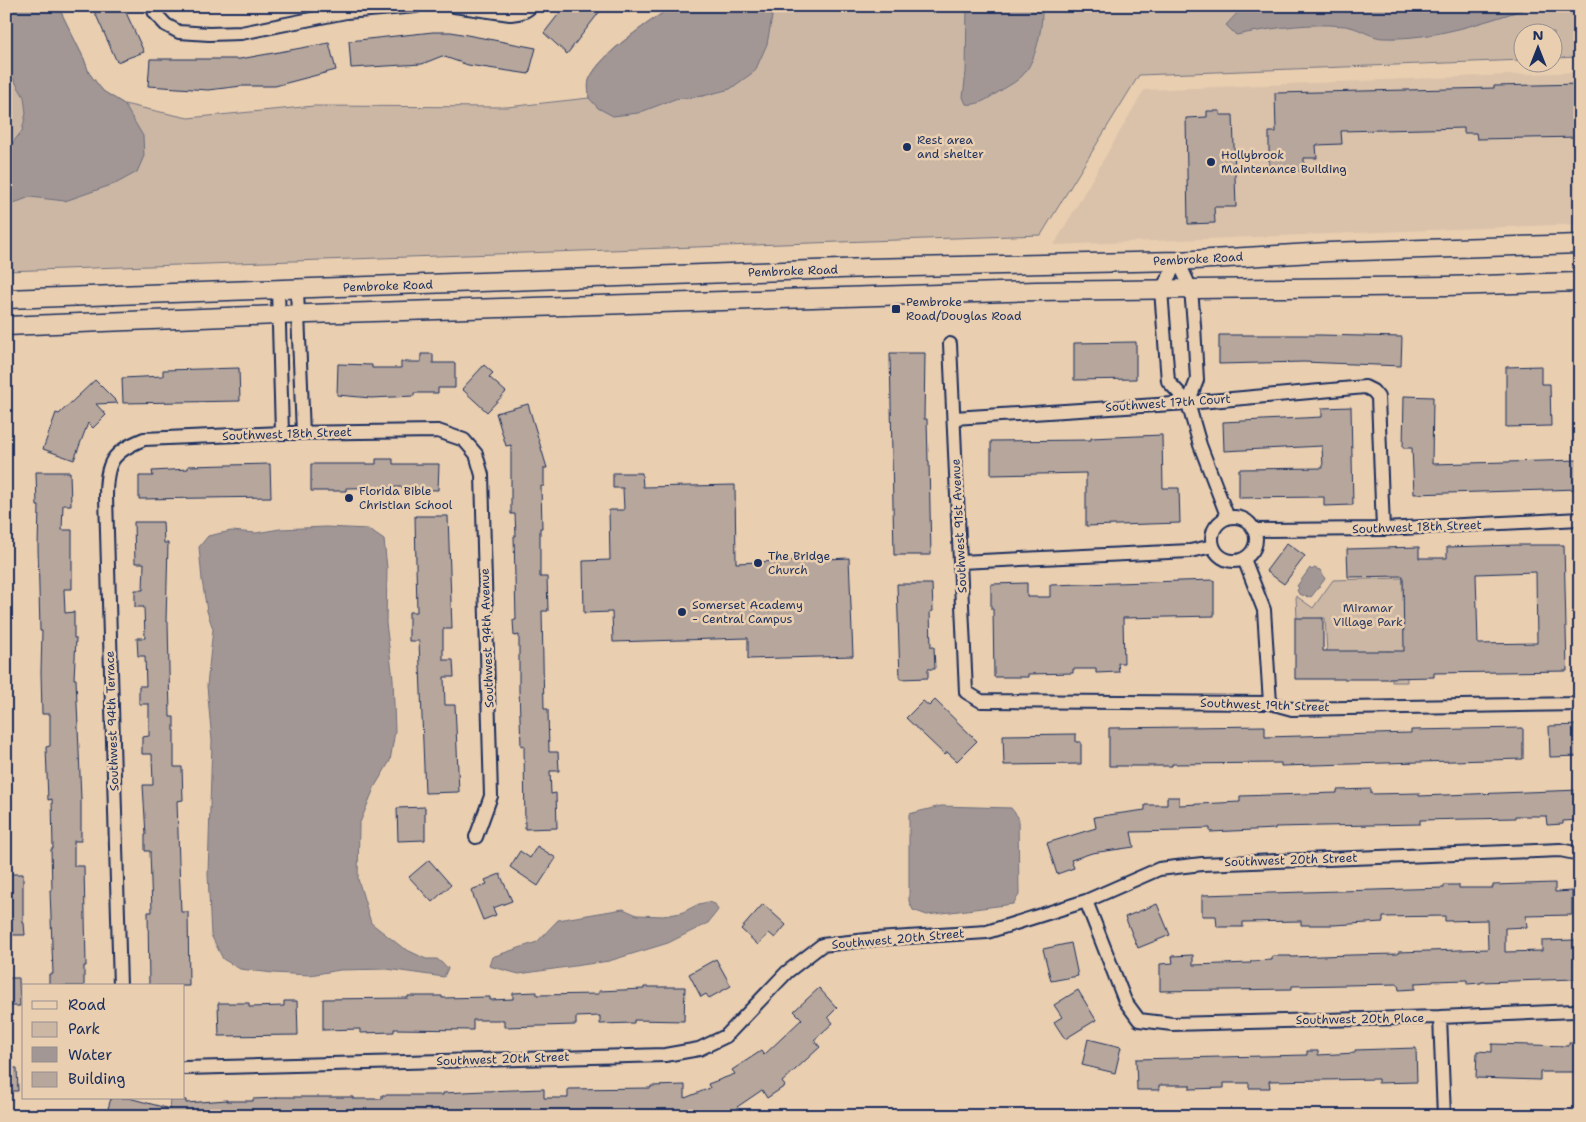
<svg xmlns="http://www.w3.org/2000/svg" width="1586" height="1122" font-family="'Shantell Sans',sans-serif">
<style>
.built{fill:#dac2aa}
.green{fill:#cbb7a4;stroke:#737381}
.water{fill:#a29794;stroke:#6c6d7e}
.building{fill:#b6a69c;stroke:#1b2f5e;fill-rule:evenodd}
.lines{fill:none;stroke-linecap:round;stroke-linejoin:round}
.street-casing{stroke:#1b2f5e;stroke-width:16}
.secondary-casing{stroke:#1b2f5e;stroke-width:21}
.street{stroke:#e9ceb0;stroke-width:12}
.secondary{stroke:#e9ceb0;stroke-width:18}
.poi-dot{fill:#1b2f5e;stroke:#e9ceb0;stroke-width:2}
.labels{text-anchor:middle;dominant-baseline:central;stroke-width:5;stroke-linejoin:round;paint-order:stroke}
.poi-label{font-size:12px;fill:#1b2f5e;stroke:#e9ceb0;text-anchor:start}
.street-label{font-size:12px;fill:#1b2f5e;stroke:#e9ceb0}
.park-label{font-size:12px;fill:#2d3d65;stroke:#e9ceb0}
</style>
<rect width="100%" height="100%" fill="#e9ceb0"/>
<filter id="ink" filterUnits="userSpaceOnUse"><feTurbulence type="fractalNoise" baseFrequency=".02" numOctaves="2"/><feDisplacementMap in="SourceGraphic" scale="10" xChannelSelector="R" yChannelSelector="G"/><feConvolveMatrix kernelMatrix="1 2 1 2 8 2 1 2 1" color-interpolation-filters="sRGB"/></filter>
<g filter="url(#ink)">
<path class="built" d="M1580,72V224L1054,245L1144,90Z"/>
<path class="green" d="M6,6H58L84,59L89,73L103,91L124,104L188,118L314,106L507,107L589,98C589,92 587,84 590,78C601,53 649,22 673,6H1580V57L1554,58V32H1524L1523,60L1139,75L1041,235L6,271Z
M1403,578L1407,682H1392L1391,651L1327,653L1325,618L1297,620L1296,596L1313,608L1333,580Z"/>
<path class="water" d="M6,6H58L84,59L89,73L103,91L124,104L143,136L144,156L137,172L117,183L65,201L30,197L6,206V151L22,131L26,113L24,97L6,66Z
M673,6H771L772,17L767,44L755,71L730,89L703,96L675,99L638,113L613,116L598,108L589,98C589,92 587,83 590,78C602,53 649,22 673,6Z
M967,6H1042C1043,27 1036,64 1020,78C1013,84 1004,88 997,93C987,99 978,106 966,104L963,97L966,72Z
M1249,6H1534C1484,22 1435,40 1382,38C1371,37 1360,29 1350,27C1344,25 1337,26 1330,25C1298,24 1267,29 1236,35L1226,25L1242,8Z
M326,527L368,529L384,540L387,568L386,623L393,679L395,731L390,761L375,786L359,825L358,879L371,923L403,948L426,959H437L448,968L444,977L387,969L340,970L310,975L273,973L240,969L223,959L211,935L208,874L212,741L207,686L213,629L207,611L202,580L199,547L208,536L231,531L256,533L280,529Z
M1310,568L1312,570L1314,568L1320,570L1325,579L1311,597L1309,596L1308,597L1299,594L1297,590L1299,588L1297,586Z
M941,806L1011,808L1018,817L1019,895L1013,904L927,915L913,910L909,901V814Z
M708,902L715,904L718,910L708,923L668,943L609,961L519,974L489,966L492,957L537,942L558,920L623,909L637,915L663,916L681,913L699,904Z"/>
<path class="building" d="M92,6H123L144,52L117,62Z
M565,6H604L567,54L544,33Z
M433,32H451L536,48L529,74L468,65L442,56L422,64L351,68L349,41Z
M329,43L336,70L275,86H242L208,90L148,86L150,59H240Z
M1580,84V137L1477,139L1476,133H1464V128L1341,131L1342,144L1316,145L1317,158H1304V171L1269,172V132H1276L1275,93L1494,88V86Z
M1207,111H1220V115H1233L1236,207H1214L1215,223L1188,224L1186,118L1207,117Z
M1219,335H1320L1402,337L1401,366L1304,362L1219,364Z
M1136,342V379L1074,380V343Z
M890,353H925L924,419H927L928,461H929L931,555H894Z
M421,354H433V363H455V388H438V393H414V396L371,398L337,395L338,364L372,365V368H401V362H421Z
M484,365L493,373L489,377L506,392L487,412L462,389Z
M1541,366V384H1550L1551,426L1506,427V367Z
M239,368L240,401L123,403L122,378L163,376V370Z
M95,380L118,403L96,404L106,415L93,428L88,423L74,460L43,449L56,413L59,414Z
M1404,396L1433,397L1432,464L1580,460V489L1414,494L1412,448H1403Z
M528,404L547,468H544V486H541L542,528H540V577H547L548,611H542L544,709H548L549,752H558L559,771H550L551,794L556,793L557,828L525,829L524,745L521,746L519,690V635L514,636L513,620H516L514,536H516L515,514H511V445L506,446L496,413Z
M1351,407L1353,505L1324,506V497L1239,498V469L1323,468L1322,446L1224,451L1223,422L1322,417V408Z
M1162,435L1163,488H1179L1180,523L1086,526V473L991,475V441L1091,440V438Z
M376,459H393V464H439L438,490L402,489V487L346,488V491H311V464H376Z
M270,464L271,497L139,499V476H153L152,471L188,469V466Z
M36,472H70L71,505H63L62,530H72V589H64L65,613L74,612V638H76L74,679H76L81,799V841H74V866H84L86,966H84V986H49V974H53L50,890H52L51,849H53L52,799L48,800L46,747L50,746V714H42L41,672L42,631H40L38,547L39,506H37Z
M613,473H642L643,487L735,485L736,563L849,558L853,656L748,659V638L613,642L612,612L584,613L583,561L610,560L609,510H624L623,488H613Z
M415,516H448L452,629H443V660H453L454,677H444L445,705H455L459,792L425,793L419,641H409V612H417Z
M134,522H163L164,543H168L166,621H168L170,717H174V767H182L183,800L177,801L179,863L181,912H188L189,986H149L148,912H152L150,851H145V835H146L143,785H153L152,754H142V737L149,736V704H139V686H146L145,656H138L137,638H145L144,607H135V590H143L144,563H135Z
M1287,543L1305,556L1284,584L1266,571Z
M1517,545H1564L1567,671L1434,673V677L1389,678V679H1295V618H1323V651H1404L1403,576L1348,577L1347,549L1419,547V558H1447V547ZM1536,572L1537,643L1478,644L1476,574Z
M1214,580V616L1123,618L1124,663H1118L1119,672L1096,673V669H1073V673L1028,674V677H994L993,609H991V584L1027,583V597H1050V585Z
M897,584H932L933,611L930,612L931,647H934L935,669H928V678L900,679Z
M935,700L977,741L957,761L947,752L945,755L906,718L923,701L929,706Z
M1580,725V756L1550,757L1549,726Z
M1265,726V737L1411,733V730L1523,728V759L1281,766V763L1172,764V766H1109V728Z
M1076,734V742H1081V764L1004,765L1003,735Z
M1371,789V794L1419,793V796L1580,790V820L1563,821V824L1547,825L1546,816H1515V818L1420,820V824L1275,827V829L1210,832V828L1180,829V831L1131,832L1134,847L1092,853L1071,860L1074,868L1057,874L1047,843L1096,828L1094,817L1145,810V805H1167V797H1179V805L1240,802V796L1337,793V790Z
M425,807V840L398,841L397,808Z
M537,846L556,858L538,886L510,867L520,851L530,858Z
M429,860L451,885L432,902L409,877Z
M6,874H23V923H24L25,935H6Z
M500,874L512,901L493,908L496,915L483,920L471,890L487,884L485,880Z
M1555,883V892L1572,891V915L1526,916L1527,927L1505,928V952L1542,951V941L1575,940L1576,979L1481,982V983L1467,984V980L1433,981V982L1415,983V989L1399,990L1398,984L1292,986V989L1160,991V964L1173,963L1172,956L1193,955V965L1251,963V961L1272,960V956H1291V957L1351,955L1398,954V952L1488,949L1487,920L1445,921V916L1383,917V922L1334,925H1301V921L1243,922V927H1217L1216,916H1202V895L1444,888V885H1459V888H1493V885Z
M763,904L786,925L775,938L769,933L758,945L741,929Z
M1157,904L1170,935L1138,948L1125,917Z
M1071,943L1078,976L1051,981L1043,949Z
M716,959L731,986L709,998L706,994L701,997L689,974Z
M6,978H19L20,1006H6Z
M644,987H685L684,1021L634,1020V1023L600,1024V1016L576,1017V1025L504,1027V1020H473V1030L394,1029V1032L360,1033V1029L323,1030V999L408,998V996H442V998L490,997V1000L513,999V993L537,992V995L599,994V991L644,989Z
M819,988L837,1008L828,1017L833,1023L814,1040L820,1047L782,1082L785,1086L767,1098L762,1090L737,1107V1109L720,1116H106L111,1098H129L170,1109V1100H186V1103L227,1100V1101H253V1099L277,1098V1097H353V1099H382V1095H443V1093L485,1091L544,1089V1098H568V1089L651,1088V1086L685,1085V1098L710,1088L708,1084L735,1074L732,1070L761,1051L764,1055L802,1019L794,1011Z
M1078,990L1096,1020L1065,1039L1054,1022L1062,1017L1054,1005Z
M284,1001H297L298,1035L219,1036L218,1003H249V1007L284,1006Z
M1088,1039L1121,1047L1115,1073L1082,1065Z
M1569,1043H1580V1072H1540V1080L1476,1078L1477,1051L1492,1052V1044L1569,1046Z
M1416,1048L1417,1082L1378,1083V1079L1269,1081L1270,1088H1249V1083H1224V1088L1190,1089V1085H1159V1090H1137L1136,1059L1307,1055V1051H1318V1055L1355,1053V1050Z
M6,1068H17L18,1091H6Z"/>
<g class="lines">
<g class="street-casing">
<path id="street" d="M152,6L155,13L166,25L179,32L209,34L241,33L346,12L416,6
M454,6L510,14C518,13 525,13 531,6
M1178,261L1161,290L1168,381L1188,403L1200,445L1228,518
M1178,261L1191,289L1194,325L1197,380L1188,403
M278,290L282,433
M297,290L303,433
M950,344L966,692L981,701L1270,703L1292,709L1580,704
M954,418L1188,403L1365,387L1373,391L1378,397L1383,529
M1212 539a22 22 0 1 1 44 0a22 22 0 1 1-44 0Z
M1254,530L1383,529L1580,519
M1244,559L1264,610L1270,703
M960,562L1190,551L1213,546
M1086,901L1125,1001L1139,1020L1172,1024L1440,1017L1574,1011L1580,1008
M120,986L106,497C106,462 112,452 144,439L282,433L438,431L464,440L476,454L482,475L491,796L476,837
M1440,1017L1444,1116
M184,1068L665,1055L699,1049L726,1036L787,972L822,945L876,939L987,932L1086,901L1159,869L1202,864L1560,850L1580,854"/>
</g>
<g class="secondary-casing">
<path id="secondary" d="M6,299L868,268L1178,261L1329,252L1580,244
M6,326L277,315L1036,291L1446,286L1580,282"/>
</g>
<use href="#street" class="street"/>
<use href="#secondary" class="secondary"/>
</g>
</g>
<g class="poi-dot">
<circle cx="907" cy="147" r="5"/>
<circle cx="1211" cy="162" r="5"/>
<rect x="891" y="304" width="10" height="10" rx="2.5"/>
<circle cx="349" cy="498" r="5"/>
<circle cx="758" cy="563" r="5"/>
<circle cx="682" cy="612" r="5"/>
</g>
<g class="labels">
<g class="poi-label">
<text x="917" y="140">Rest area<tspan x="917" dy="14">and shelter</tspan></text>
<text x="1221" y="155">Hollybrook<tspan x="1221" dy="14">Maintenance Building</tspan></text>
<text x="906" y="302">Pembroke<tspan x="906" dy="14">Road/Douglas Road</tspan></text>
<text x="359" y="491">Florida Bible<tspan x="359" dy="14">Christian School</tspan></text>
<text x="768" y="556">The Bridge<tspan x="768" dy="14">Church</tspan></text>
<text x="692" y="605">Somerset Academy<tspan x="692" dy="14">- Central Campus</tspan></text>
</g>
<g class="street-label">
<text transform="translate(1198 259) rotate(-3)">Pembroke Road</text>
<text transform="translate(793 271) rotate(-2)">Pembroke Road</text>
<text transform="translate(388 286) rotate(-2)">Pembroke Road</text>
<text transform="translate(1168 403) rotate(-4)">Southwest 17th Court</text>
<text transform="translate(287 434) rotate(-2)">Southwest 18th Street</text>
<text transform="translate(959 526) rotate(-93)">Southwest 91st Avenue</text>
<text transform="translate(1417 527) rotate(-2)">Southwest 18th Street</text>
<text transform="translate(487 638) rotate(-92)">Southwest 94th Avenue</text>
<text transform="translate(1265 705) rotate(2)">Southwest 19th Street</text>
<text transform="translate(112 721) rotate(-92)">Southwest 94th Terrace</text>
<text transform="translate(1291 860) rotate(-2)">Southwest 20th Street</text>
<text transform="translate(898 939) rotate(-5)">Southwest 20th Street</text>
<text transform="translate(1360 1019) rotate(-1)">Southwest 20th Place</text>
<text transform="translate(503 1059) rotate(-2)">Southwest 20th Street</text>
</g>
<g class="park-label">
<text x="1368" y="608">Miramar<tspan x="1368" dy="14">Village Park</tspan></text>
</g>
</g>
<rect width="1586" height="1122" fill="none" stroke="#e9ceb0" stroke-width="25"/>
<rect x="12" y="12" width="1561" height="1097" fill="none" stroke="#1b2f5e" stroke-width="2" filter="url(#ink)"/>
<rect x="22" y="984" width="162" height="115" fill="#e9ceb0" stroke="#978e8f"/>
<rect x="32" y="1001" width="25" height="8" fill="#e9ceb0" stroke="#978e8f"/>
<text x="68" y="1010" font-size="15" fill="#1b2f5e">Road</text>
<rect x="32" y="1022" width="25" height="15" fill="#cbb7a4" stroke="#978e8f"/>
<text x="68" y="1034" font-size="15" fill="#1b2f5e">Park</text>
<rect x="32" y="1047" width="25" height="15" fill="#a29794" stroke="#978e8f"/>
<text x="68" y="1060" font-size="15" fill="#1b2f5e">Water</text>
<rect x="32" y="1072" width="25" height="15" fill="#b6a69c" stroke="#978e8f"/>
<text x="68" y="1084" font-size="15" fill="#1b2f5e">Building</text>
<g transform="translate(1538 48)"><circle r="24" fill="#e9ceb0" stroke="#978e8f"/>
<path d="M0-4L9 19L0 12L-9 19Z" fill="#1b2f5e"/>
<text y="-8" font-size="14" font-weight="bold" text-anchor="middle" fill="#1b2f5e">N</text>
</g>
</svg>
